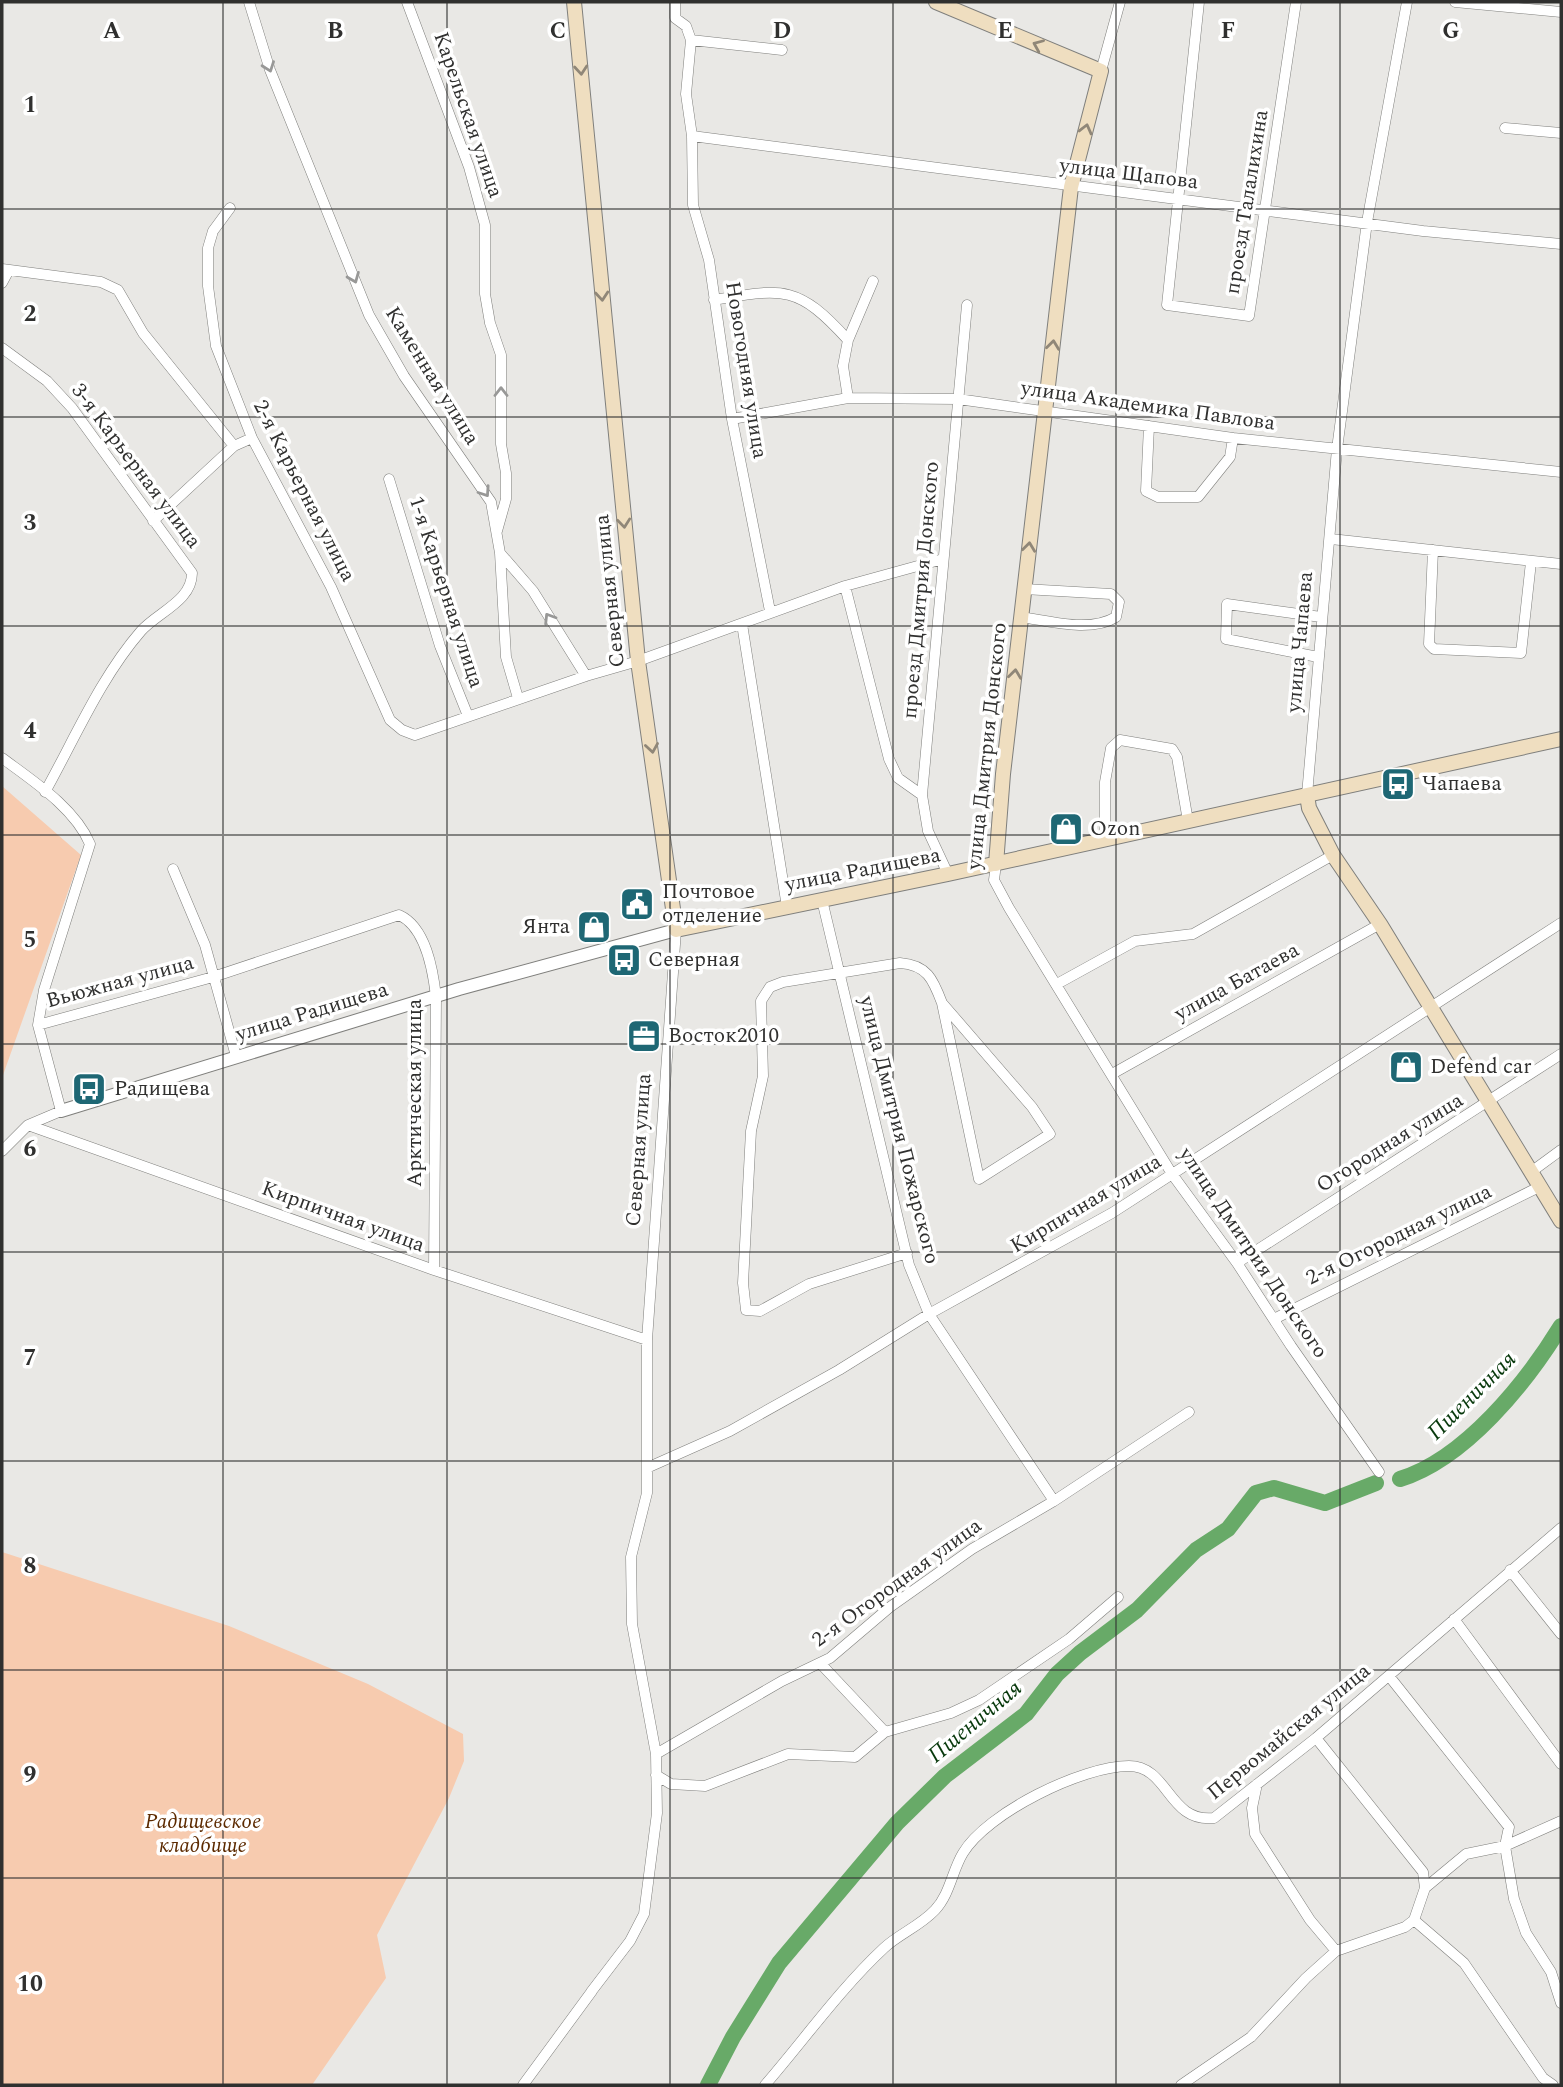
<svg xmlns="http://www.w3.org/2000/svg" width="1563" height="2087" font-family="Spectral,serif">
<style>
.green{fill:#f7cbaf}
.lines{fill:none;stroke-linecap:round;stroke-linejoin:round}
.river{stroke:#68aa68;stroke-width:16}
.minor-casing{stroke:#7f7f7c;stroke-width:11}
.tertiary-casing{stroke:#7f7f7c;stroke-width:14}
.secondary-casing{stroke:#7f7f7c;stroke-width:16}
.minor{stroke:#fff;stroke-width:10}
.tertiary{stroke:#fff;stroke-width:12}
.secondary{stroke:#efdec0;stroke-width:14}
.oneway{stroke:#908778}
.oneway2{stroke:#989897}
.grid{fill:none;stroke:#30302f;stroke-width:2;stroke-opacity:0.55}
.labels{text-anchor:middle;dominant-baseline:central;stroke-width:7;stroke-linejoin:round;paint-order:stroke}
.street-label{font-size:21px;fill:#30302f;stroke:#fff}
.poi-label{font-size:21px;fill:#30302f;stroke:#fff;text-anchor:start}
.park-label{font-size:21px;font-style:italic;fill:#5c2a00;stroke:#fff}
.water-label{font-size:23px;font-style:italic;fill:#08390c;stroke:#fff}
.grid-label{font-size:23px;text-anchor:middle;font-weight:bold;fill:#30302f;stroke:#fff;stroke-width:7;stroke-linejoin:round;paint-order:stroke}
</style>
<rect width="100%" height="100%" fill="#e9e8e5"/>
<path class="green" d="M2,786L81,855L2,1078Z
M2,1552L229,1626L368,1684L463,1734L464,1761L449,1798L377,1935L386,1978L312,2085H2Z"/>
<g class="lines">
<path class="river" d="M1400,1479C1465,1459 1526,1383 1561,1326
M708,2085L733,2037L779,1963L897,1823L945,1776L1026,1714L1057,1674L1080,1653L1137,1610L1196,1550L1228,1529L1256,1493L1274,1488L1325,1503L1376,1483"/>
<g class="minor-casing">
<path id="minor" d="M249,2L270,70L369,315L404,376L491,502L500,553L506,657L518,698
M407,2L469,167L485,225V294L490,323L501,355V444L506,473V499L497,531
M675,2V18L686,26L691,40L686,94L692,136L693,205L709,260L732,419L770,611
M1199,2L1167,305L1249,316L1296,2
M1455,2L1561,12
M691,40L782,50
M1101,71L1120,2
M1505,128L1561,133
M692,136L1423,231L1561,244
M230,208L213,231L208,248V286L216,346L252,438L331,587L390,720L402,730L415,735L586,676L638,661L845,586L889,759L898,778L922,795
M2,269L101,282L118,290L143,333L234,446
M2,283L9,270
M714,300C784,288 798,285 848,340
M2,348L47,381L72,408L192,573C192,601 158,612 141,631C101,677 75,738 45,792
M848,398L843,366L848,340L873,281
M732,419L848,398L958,399L1233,438L1561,472
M1149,426L1146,491L1158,497H1198L1230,457L1233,438
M389,479L440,646L468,716
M153,521L234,446L252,438
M1331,539L1561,564
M1433,550L1429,644L1434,649L1521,653L1531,562
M500,553L533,591L586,676
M845,586L943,559
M1021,617C1050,621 1090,633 1116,617L1119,602L1111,594L1024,589
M742,624L787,907
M1318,657L1226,639L1227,604L1321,617
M2,758C33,781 75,808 90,844L44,990L38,1025L61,1111L28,1125L2,1151
M1307,795L1337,449L1367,222L1407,2
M1105,839V782L1111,748L1120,740L1172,749L1177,757L1188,821
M996,864L994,880L1009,908L1172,1174L1237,1263L1291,1346L1379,1472
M173,869L205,945L236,1056
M948,874L928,831L922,795L967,305
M822,900L909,1265L929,1314L1054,1501
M1057,984L1135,941L1193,934L1333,855
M942,1003L1032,1107L1050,1134L979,1179Z
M38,1025L213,977L399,915C426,927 433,970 436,997L434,1270
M1112,1074L1380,924
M28,1125L434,1270L647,1340
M1531,1172L1561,1150
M907,1253L809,1284L760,1311L746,1310L743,1283L751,1131L763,1076L761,1001L770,987L783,982L900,963C927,965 933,979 942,1003
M1237,1263L1561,1054
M1274,1319L1541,1186
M649,1467L730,1431L839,1370L929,1314L1112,1213L1561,923
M1510,1570L1561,1634
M1454,1619L1561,1764
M820,1663L885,1732
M1389,1676L1509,1827L1505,1846L1514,1899L1526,1933L1551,1972L1561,2003
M1316,1738L1423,1872L1425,1888L1414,1920L1464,1963L1543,2078L1553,2085
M656,1754L782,1681L830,1658L890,1607L972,1549L1054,1501L1189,1412
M656,1775L671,1784L705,1786L788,1754L855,1757L885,1732L951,1713L979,1700L1069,1639L1118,1597
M1257,1784L1252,1808L1255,1834L1310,1920L1336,1951
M1425,1888L1466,1854L1505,1846L1561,1821
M591,1992L630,1941L644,1914L657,1813L656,1754L632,1624L631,1557L647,1493V1340L676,930
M523,2085L592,1991
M765,2085C804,2040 840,1989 884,1948C899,1934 920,1926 935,1910C950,1894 952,1871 963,1853C987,1813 1082,1766 1129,1766C1169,1766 1168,1823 1214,1818L1316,1738L1561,1528
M1181,2085L1251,2037L1306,1978L1336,1951L1405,1927L1414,1920"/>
</g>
<g class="tertiary-casing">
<path id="tertiary" d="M61,1111L459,989L676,930"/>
</g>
<g class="secondary-casing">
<path id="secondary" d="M574,2L638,661L676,930L948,874L1561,739
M936,2L1101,71L1071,187L1003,774L996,864
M1307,795L1309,808L1333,855L1380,924L1561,1221"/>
</g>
<use href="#minor" class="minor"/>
<use href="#tertiary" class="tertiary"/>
<use href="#secondary" class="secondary"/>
</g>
<defs><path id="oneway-chevron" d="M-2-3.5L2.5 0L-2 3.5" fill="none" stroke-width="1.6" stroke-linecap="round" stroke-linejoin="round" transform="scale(1.75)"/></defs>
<g class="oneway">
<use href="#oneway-chevron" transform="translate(1038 45) rotate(-157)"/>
<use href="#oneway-chevron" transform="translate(581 70) rotate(85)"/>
<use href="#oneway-chevron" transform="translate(1086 129) rotate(-76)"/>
<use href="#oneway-chevron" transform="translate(602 296) rotate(85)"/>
<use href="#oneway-chevron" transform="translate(1053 345) rotate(-83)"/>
<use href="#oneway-chevron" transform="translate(624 523) rotate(84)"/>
<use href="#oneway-chevron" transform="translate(1029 547) rotate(-83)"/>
<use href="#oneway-chevron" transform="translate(1015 674) rotate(-83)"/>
<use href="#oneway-chevron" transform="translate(652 748) rotate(81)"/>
</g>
<g class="oneway2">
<use href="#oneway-chevron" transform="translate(269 67) rotate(70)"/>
<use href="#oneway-chevron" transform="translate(354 278) rotate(68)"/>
<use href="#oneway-chevron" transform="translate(501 392) rotate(-90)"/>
<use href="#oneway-chevron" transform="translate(485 492) rotate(56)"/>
<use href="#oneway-chevron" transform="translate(549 618) rotate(-122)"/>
</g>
<path class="grid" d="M223,2V2085M447,2V2085M670,2V2085M893,2V2085M1116,2V2085M1340,2V2085M2,209H1561M2,417H1561M2,626H1561M2,835H1561M2,1044H1561M2,1252H1561M2,1461H1561M2,1670H1561M2,1878H1561"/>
<defs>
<g id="bus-square" transform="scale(1.75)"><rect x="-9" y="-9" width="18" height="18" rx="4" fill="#1e6774" stroke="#fff"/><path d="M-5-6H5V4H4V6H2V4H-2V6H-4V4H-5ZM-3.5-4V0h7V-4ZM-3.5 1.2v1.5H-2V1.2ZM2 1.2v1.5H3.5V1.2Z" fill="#fff"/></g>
<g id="shop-square" transform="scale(1.75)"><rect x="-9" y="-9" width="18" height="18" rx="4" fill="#1e6774" stroke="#fff"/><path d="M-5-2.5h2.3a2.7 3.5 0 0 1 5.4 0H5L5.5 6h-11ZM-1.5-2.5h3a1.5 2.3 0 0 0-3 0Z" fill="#fff"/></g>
<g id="civic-square" transform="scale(1.75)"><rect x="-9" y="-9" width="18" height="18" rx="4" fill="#1e6774" stroke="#fff"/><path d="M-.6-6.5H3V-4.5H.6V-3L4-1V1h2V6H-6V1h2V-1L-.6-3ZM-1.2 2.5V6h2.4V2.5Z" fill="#fff"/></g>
<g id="office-square" transform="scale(1.75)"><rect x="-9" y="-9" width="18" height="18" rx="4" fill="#1e6774" stroke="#fff"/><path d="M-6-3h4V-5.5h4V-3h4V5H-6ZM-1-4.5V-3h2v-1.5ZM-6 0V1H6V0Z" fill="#fff"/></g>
</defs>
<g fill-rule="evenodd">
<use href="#bus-square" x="1398" y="784"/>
<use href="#shop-square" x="1066" y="829"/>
<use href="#civic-square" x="637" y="904"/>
<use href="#shop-square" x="594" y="927"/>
<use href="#bus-square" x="624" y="960"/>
<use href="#office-square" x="644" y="1036"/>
<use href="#shop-square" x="1406" y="1067"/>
<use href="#bus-square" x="89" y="1089"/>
</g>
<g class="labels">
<g class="street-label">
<text transform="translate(468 115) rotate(71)">Карельская улица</text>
<text transform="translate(1129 174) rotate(7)">улица Щапова</text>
<text transform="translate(1247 202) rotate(-81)">проезд Талалихина</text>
<text transform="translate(746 370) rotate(81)">Новогодняя улица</text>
<text transform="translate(432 376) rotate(58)">Каменная улица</text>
<text transform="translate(1148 406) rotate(8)">улица Академика Павлова</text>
<text transform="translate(136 466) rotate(53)">3-я Карьерная улица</text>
<text transform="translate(304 491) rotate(63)">2-я Карьерная улица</text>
<text transform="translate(921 590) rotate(-85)">проезд Дмитрия Донского</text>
<text transform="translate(610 591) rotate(-96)">Северная улица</text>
<text transform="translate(446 592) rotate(72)">1-я Карьерная улица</text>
<text transform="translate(1300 642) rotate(-85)">улица Чапаева</text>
<text transform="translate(987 746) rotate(-84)">улица Дмитрия Донского</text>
<text transform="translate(863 870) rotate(-11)">улица Радищева</text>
<text transform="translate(120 982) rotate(-15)">Вьюжная улица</text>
<text transform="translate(1237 982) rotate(-29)">улица Батаева</text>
<text transform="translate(312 1012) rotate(-17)">улица Радищева</text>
<text transform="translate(415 1093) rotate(-90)">Арктическая улица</text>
<text transform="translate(899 1130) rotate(76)">улица Дмитрия Пожарского</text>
<text transform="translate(1390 1143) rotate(-32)">Огородная улица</text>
<text transform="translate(639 1150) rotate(-86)">Северная улица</text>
<text transform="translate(1086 1204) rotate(-31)">Кирпичная улица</text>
<text transform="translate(343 1217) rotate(20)">Кирпичная улица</text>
<text transform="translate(1399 1235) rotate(-26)">2-я Огородная улица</text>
<text transform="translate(1253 1253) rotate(56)">улица Дмитрия Донского</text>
<text transform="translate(897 1583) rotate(-36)">2-я Огородная улица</text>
<text transform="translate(1289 1732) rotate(-39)">Первомайская улица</text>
</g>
<g class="poi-label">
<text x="1422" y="784">Чапаева</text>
<text x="1090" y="829">Ozon</text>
<text x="662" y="892">Почтовое<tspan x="662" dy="24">отделение</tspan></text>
<text x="570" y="927" text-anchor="end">Янта</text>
<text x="648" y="960">Северная</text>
<text x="668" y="1036">Восток2010</text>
<text x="1430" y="1067">Defend car</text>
<text x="114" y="1089">Радищева</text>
</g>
<g class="park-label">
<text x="203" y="1822">Радищевское<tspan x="203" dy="24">кладбище</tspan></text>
</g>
<g class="water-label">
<text transform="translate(1472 1396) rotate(-45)">Пшеничная</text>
<text transform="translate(975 1722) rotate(-40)">Пшеничная</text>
</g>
</g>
<g class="grid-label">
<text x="112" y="38">A</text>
<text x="335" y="38">B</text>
<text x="558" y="38">C</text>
<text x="782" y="38">D</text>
<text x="1005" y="38">E</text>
<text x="1228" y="38">F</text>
<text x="1451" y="38">G</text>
<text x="30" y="112">1</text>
<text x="30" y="321">2</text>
<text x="30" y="530">3</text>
<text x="30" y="738">4</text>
<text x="30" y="947">5</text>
<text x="30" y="1156">6</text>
<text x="30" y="1365">7</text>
<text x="30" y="1573">8</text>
<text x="30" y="1782">9</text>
<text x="30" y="1991">10</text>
</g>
<rect width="1563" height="2087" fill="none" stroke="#30302f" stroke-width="7"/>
</svg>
